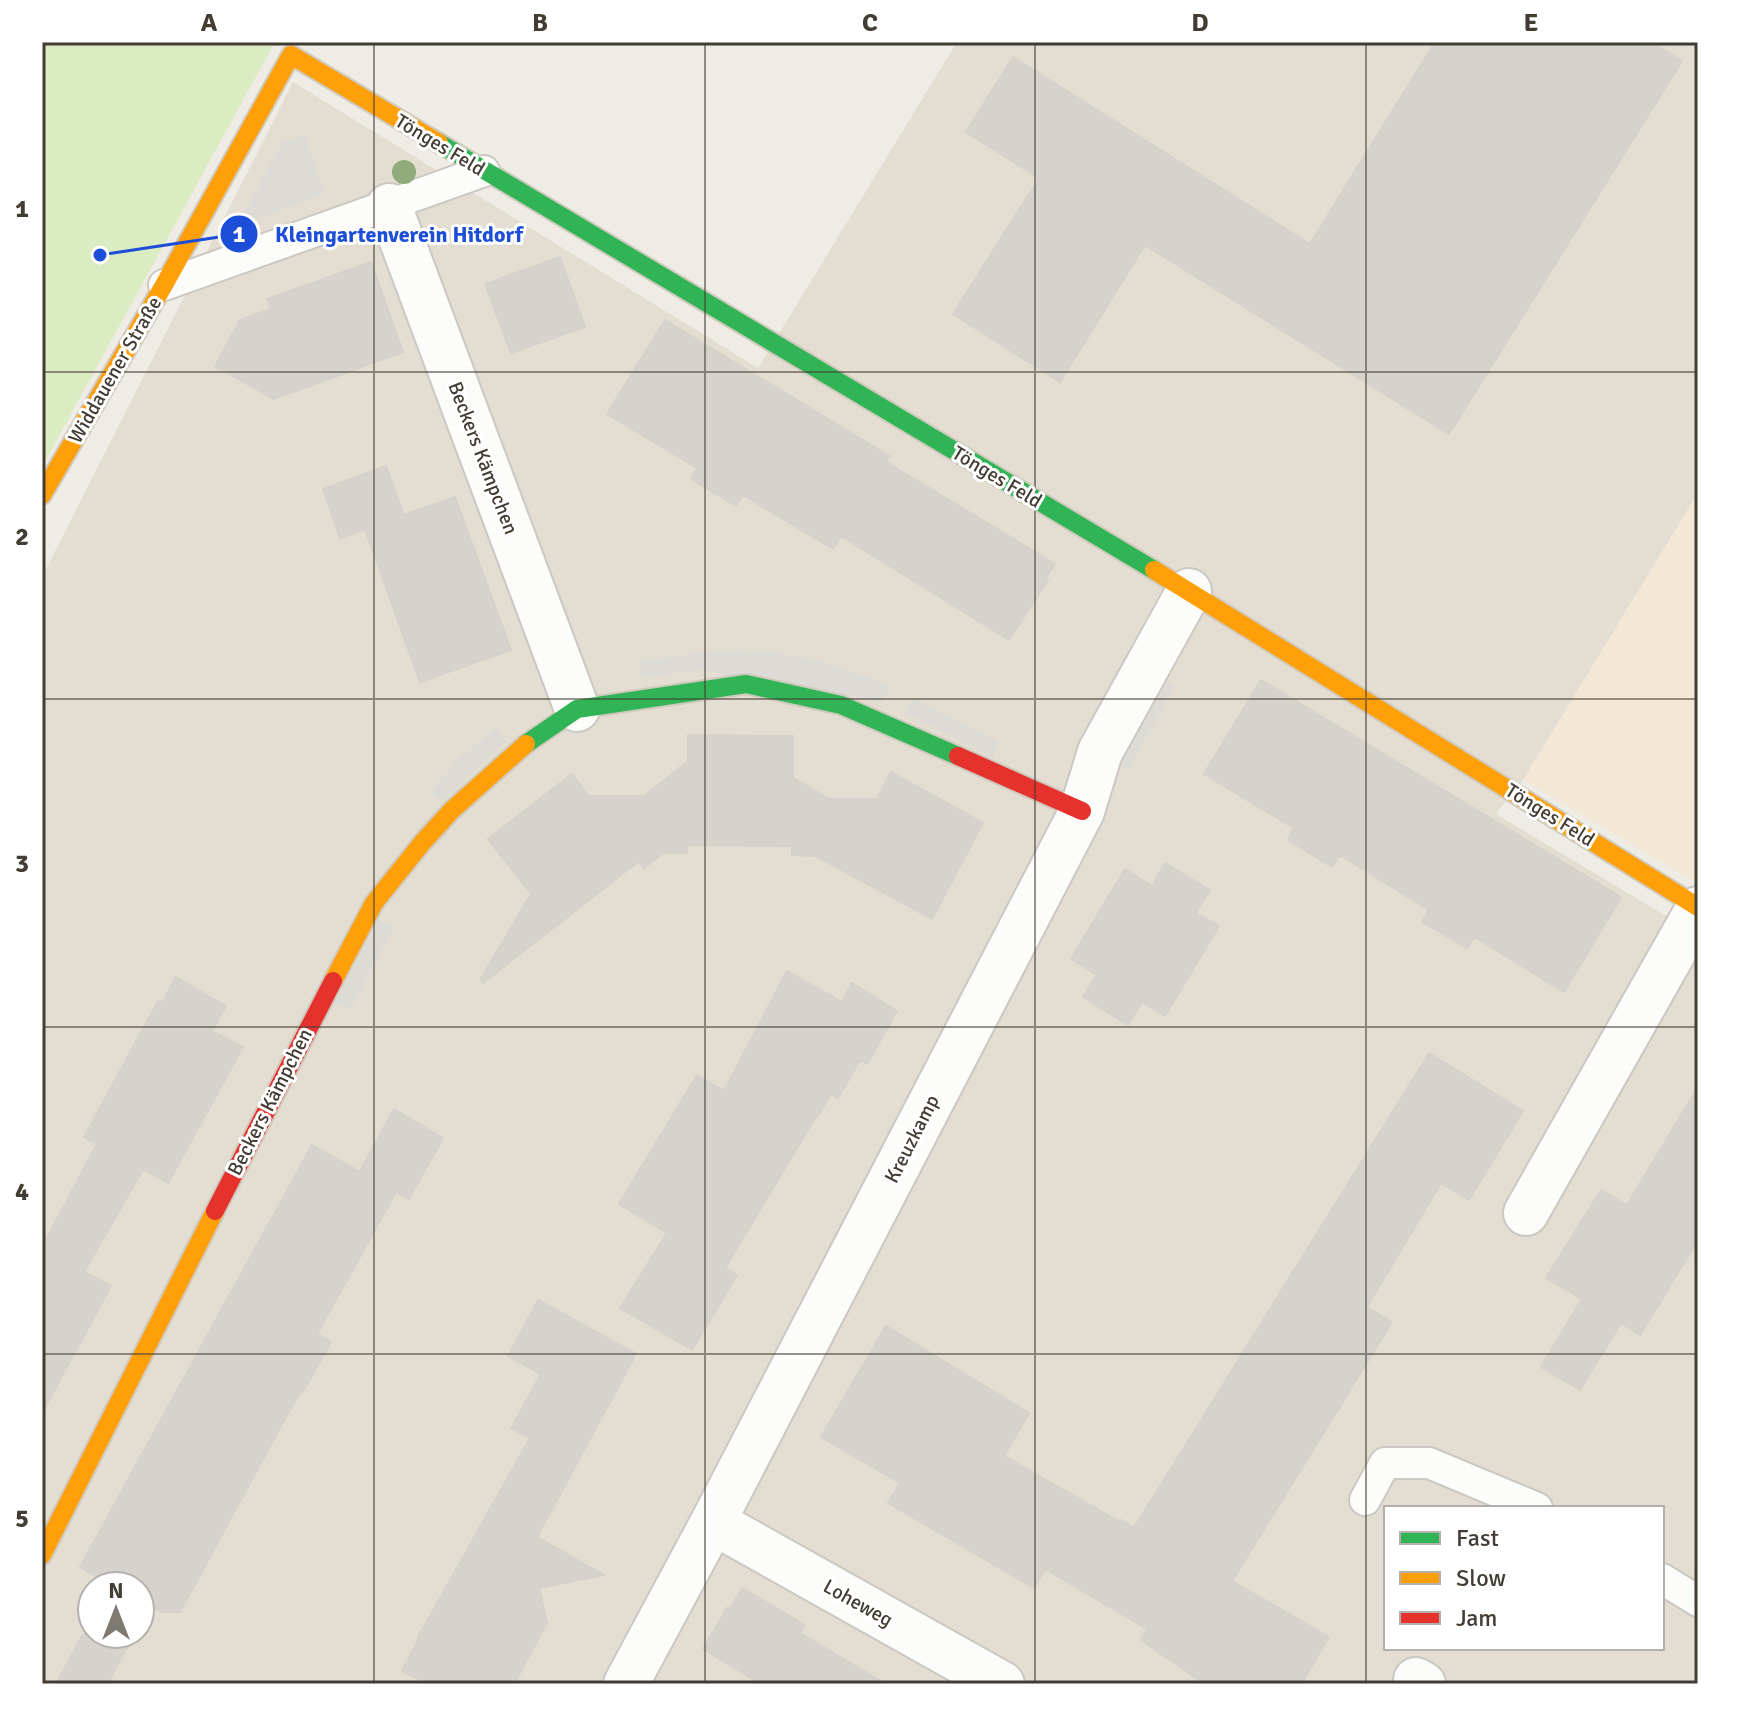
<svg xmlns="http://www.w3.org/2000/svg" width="1740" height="1726" font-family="Signika,sans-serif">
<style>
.residential{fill:#e3ded1;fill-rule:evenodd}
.commercial{fill:#f3e8d6}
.green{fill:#dbebc2}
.parking{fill:#dddbd5}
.building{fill:#d6d3cc;stroke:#d6d2cb;stroke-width:2}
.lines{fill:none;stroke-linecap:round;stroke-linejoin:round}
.lane-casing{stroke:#cac8c1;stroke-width:34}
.street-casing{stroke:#cac8c1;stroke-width:48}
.fast-casing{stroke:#cfcabd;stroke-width:22}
.slow-casing{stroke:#cfcabd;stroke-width:22}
.jam-casing{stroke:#cfcabd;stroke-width:22}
.lane{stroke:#fcfcfb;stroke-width:30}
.street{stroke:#fcfcfb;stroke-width:44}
.fast{stroke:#30b455;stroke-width:18}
.slow{stroke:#ff9f0a;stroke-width:18}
.jam{stroke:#e5322d;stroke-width:18}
.tree{fill:#8fac7a}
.grid{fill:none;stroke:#433c32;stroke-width:2;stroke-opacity:0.55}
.labels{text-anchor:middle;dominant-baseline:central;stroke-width:6;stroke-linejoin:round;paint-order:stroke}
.street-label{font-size:20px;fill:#433c32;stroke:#fff}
.leader{fill:none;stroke:#1d4ed8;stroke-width:3}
.callout-dot{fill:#1d4ed8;stroke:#fff;stroke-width:3}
.mark-label{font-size:24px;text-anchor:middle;font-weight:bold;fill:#fff}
.callout-label{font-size:22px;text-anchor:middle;font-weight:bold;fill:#1d4ed8;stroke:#fff;stroke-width:6;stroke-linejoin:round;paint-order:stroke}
.neatline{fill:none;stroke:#433c32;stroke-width:3}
.grid-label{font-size:26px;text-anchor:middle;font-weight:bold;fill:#433c32}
</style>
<rect width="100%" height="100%" fill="#eeece5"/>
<path class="residential" d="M957,42H1698V493L1523,780L1496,814L1698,935V1684H42V577L293,82L758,368ZM1386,1508H1662V1648H1386ZM92,1586H140V1634H92Z"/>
<path class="commercial" d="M1698,493V884L1523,780Z"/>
<path class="green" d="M42,42H275L42,467Z"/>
<path class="parking" d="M304,135L324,194L238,226L282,143Z
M737,651L767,652L810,659L851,671L891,686L883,702L699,670L642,677L639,661L703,653Z
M1160,678L1174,686L1129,769L1115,761Z
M914,698L999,742L992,757L906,713Z
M495,728L506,741L441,801L430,792L460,758Z
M379,920L394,927L350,1010L335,1003Z"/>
<path class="building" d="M1435,42H1651L1682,61L1449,434L1145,245L1060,382L953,314L1039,178L966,132L1013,57L1310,244Z
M560,257L585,327L511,353L485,284Z
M371,262L403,352L274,399L215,366L240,320L271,309L267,299Z
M665,320L889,456L886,462L1055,564L1045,579L1048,580L1009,640L841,536L833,549L743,495L736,506L691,479L697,468L607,414Z
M386,466L404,515L455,497L511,650L420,682L365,529L388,521L340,538L323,489Z
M1261,680L1621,897L1564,992L1475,937L1467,948L1422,922L1429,910L1340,855L1332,867L1288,840L1294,828L1204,774Z
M688,735L793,736V778L830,799H877L891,772L983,823L932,919L816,856L792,855V846L687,845V853H663L644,868L639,861L483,983L480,980L531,894L488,839L572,774L588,796H644L688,761Z
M1165,863L1210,890L1196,913L1219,926L1165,1016L1142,1002L1128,1025L1083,997L1097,975L1071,959L1125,869L1152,886Z
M787,971L842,1002L852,983L897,1011L867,1064L860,1060L838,1098L831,1094L818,1116L817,1115L725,1268L737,1275L692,1350L620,1308L667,1233L619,1204L697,1075L724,1091Z
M176,977L226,1006L212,1031L243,1047L168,1183L143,1169L84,1272L111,1286L42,1413V1247L97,1144L84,1137L158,1001L162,1003Z
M1429,1053L1523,1111L1469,1200L1441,1183L1367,1307L1392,1322L1232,1581L1329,1637L1301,1684H1205L1141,1640L1147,1629L1045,1569L1034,1588L888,1503L900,1483L821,1437L886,1326L1029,1413L1004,1456L1120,1522L1121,1520L1134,1528Z
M1698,1087V1240L1640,1335L1621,1323L1580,1390L1541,1367L1582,1299L1546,1278L1601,1190L1627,1205Z
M394,1109L443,1138L409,1199L396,1192L317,1334L331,1342L302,1393L300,1392L275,1437L180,1612H161L140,1600V1586H115L80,1567L312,1145L375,1180L360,1171Z
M538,1300L636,1354L537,1537L604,1575L539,1588L547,1623L514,1684H430L402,1671L419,1638L418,1637L530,1438L511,1428L541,1374L508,1356Z
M742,1588L805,1625L800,1633L886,1684H761L703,1649L727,1608L730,1609Z
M83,1634H135L107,1684H56Z"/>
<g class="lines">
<g class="lane-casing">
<path id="lane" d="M164,285L484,171
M1365,1500L1385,1463H1429L1537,1508
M1662,1579L1698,1601"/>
</g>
<g class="street-casing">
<path id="street" d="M389,206L577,709
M1526,1213L1698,909
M713,1522L1002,1684
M1416,1680L1423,1684
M626,1684L713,1522L1082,811L1100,752L1189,591"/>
</g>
<g class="fast-casing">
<path id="fast" d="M439,143L1154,570
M526,744L577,709L746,684L841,705L958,756"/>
</g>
<g class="slow-casing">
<path id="slow" d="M42,495L164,285L291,55L439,143
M1154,570L1698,907
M333,981L374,903L422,843L452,810L526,744
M42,1555L215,1211"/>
</g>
<g class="jam-casing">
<path id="jam" d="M958,756L1082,811
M215,1211L333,981"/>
</g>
<use href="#lane" class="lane"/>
<use href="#street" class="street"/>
<use href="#fast" class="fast"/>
<use href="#slow" class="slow"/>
<use href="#jam" class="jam"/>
</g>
<circle class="tree" cx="404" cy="172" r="12"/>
<path class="grid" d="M374,42V1684M705,42V1684M1035,42V1684M1366,42V1684M42,372H1698M42,699H1698M42,1027H1698M42,1354H1698"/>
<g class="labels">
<g class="street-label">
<text transform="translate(440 145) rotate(31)">Tönges Feld</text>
<text transform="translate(115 370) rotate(-60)">Widdauener Straße</text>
<text transform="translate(483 458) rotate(69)">Beckers Kämpchen</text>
<text transform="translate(997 477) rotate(31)">Tönges Feld</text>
<text transform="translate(1550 815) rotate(32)">Tönges Feld</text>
<text transform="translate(270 1102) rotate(-63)">Beckers Kämpchen</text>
<text transform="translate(912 1139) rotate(-63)">Kreuzkamp</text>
<text transform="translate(858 1603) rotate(29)">Loheweg</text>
</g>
</g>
<path class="leader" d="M100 255L239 234"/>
<g class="callout-dot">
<circle cx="100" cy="255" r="8"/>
<circle cx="239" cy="234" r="20"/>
</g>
<g class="mark-label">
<text x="239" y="242">1</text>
</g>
<g class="callout-label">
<text x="399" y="242">Kleingartenverein Hitdorf</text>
</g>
<rect width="1740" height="1726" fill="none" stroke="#ffffff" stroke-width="88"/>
<rect x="1384" y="1506" width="280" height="144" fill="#ffffff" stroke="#b4b1ad" stroke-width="2"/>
<rect x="1400" y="1532" width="40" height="12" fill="#30b455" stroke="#b4b1ad" stroke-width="2"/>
<text x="1456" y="1546" font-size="24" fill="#433c32">Fast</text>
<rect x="1400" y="1572" width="40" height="12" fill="#ff9f0a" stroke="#b4b1ad" stroke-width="2"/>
<text x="1456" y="1586" font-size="24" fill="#433c32">Slow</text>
<rect x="1400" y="1612" width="40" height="12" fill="#e5322d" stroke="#b4b1ad" stroke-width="2"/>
<text x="1456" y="1626" font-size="24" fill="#433c32">Jam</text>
<g transform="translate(116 1610)"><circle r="38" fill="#ffffff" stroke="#b4b1ad" stroke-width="2"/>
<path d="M0-6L14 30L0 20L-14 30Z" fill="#7f7a71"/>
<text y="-12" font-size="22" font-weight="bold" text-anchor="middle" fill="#433c32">N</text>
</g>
<rect x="44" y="44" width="1652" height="1638" class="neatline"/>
<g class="grid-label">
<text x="209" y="31">A</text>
<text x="540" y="31">B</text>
<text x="870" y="31">C</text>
<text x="1200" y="31">D</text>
<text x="1531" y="31">E</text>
<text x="22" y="217">1</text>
<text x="22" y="545">2</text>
<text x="22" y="872">3</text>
<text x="22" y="1200">4</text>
<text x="22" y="1527">5</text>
</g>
</svg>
